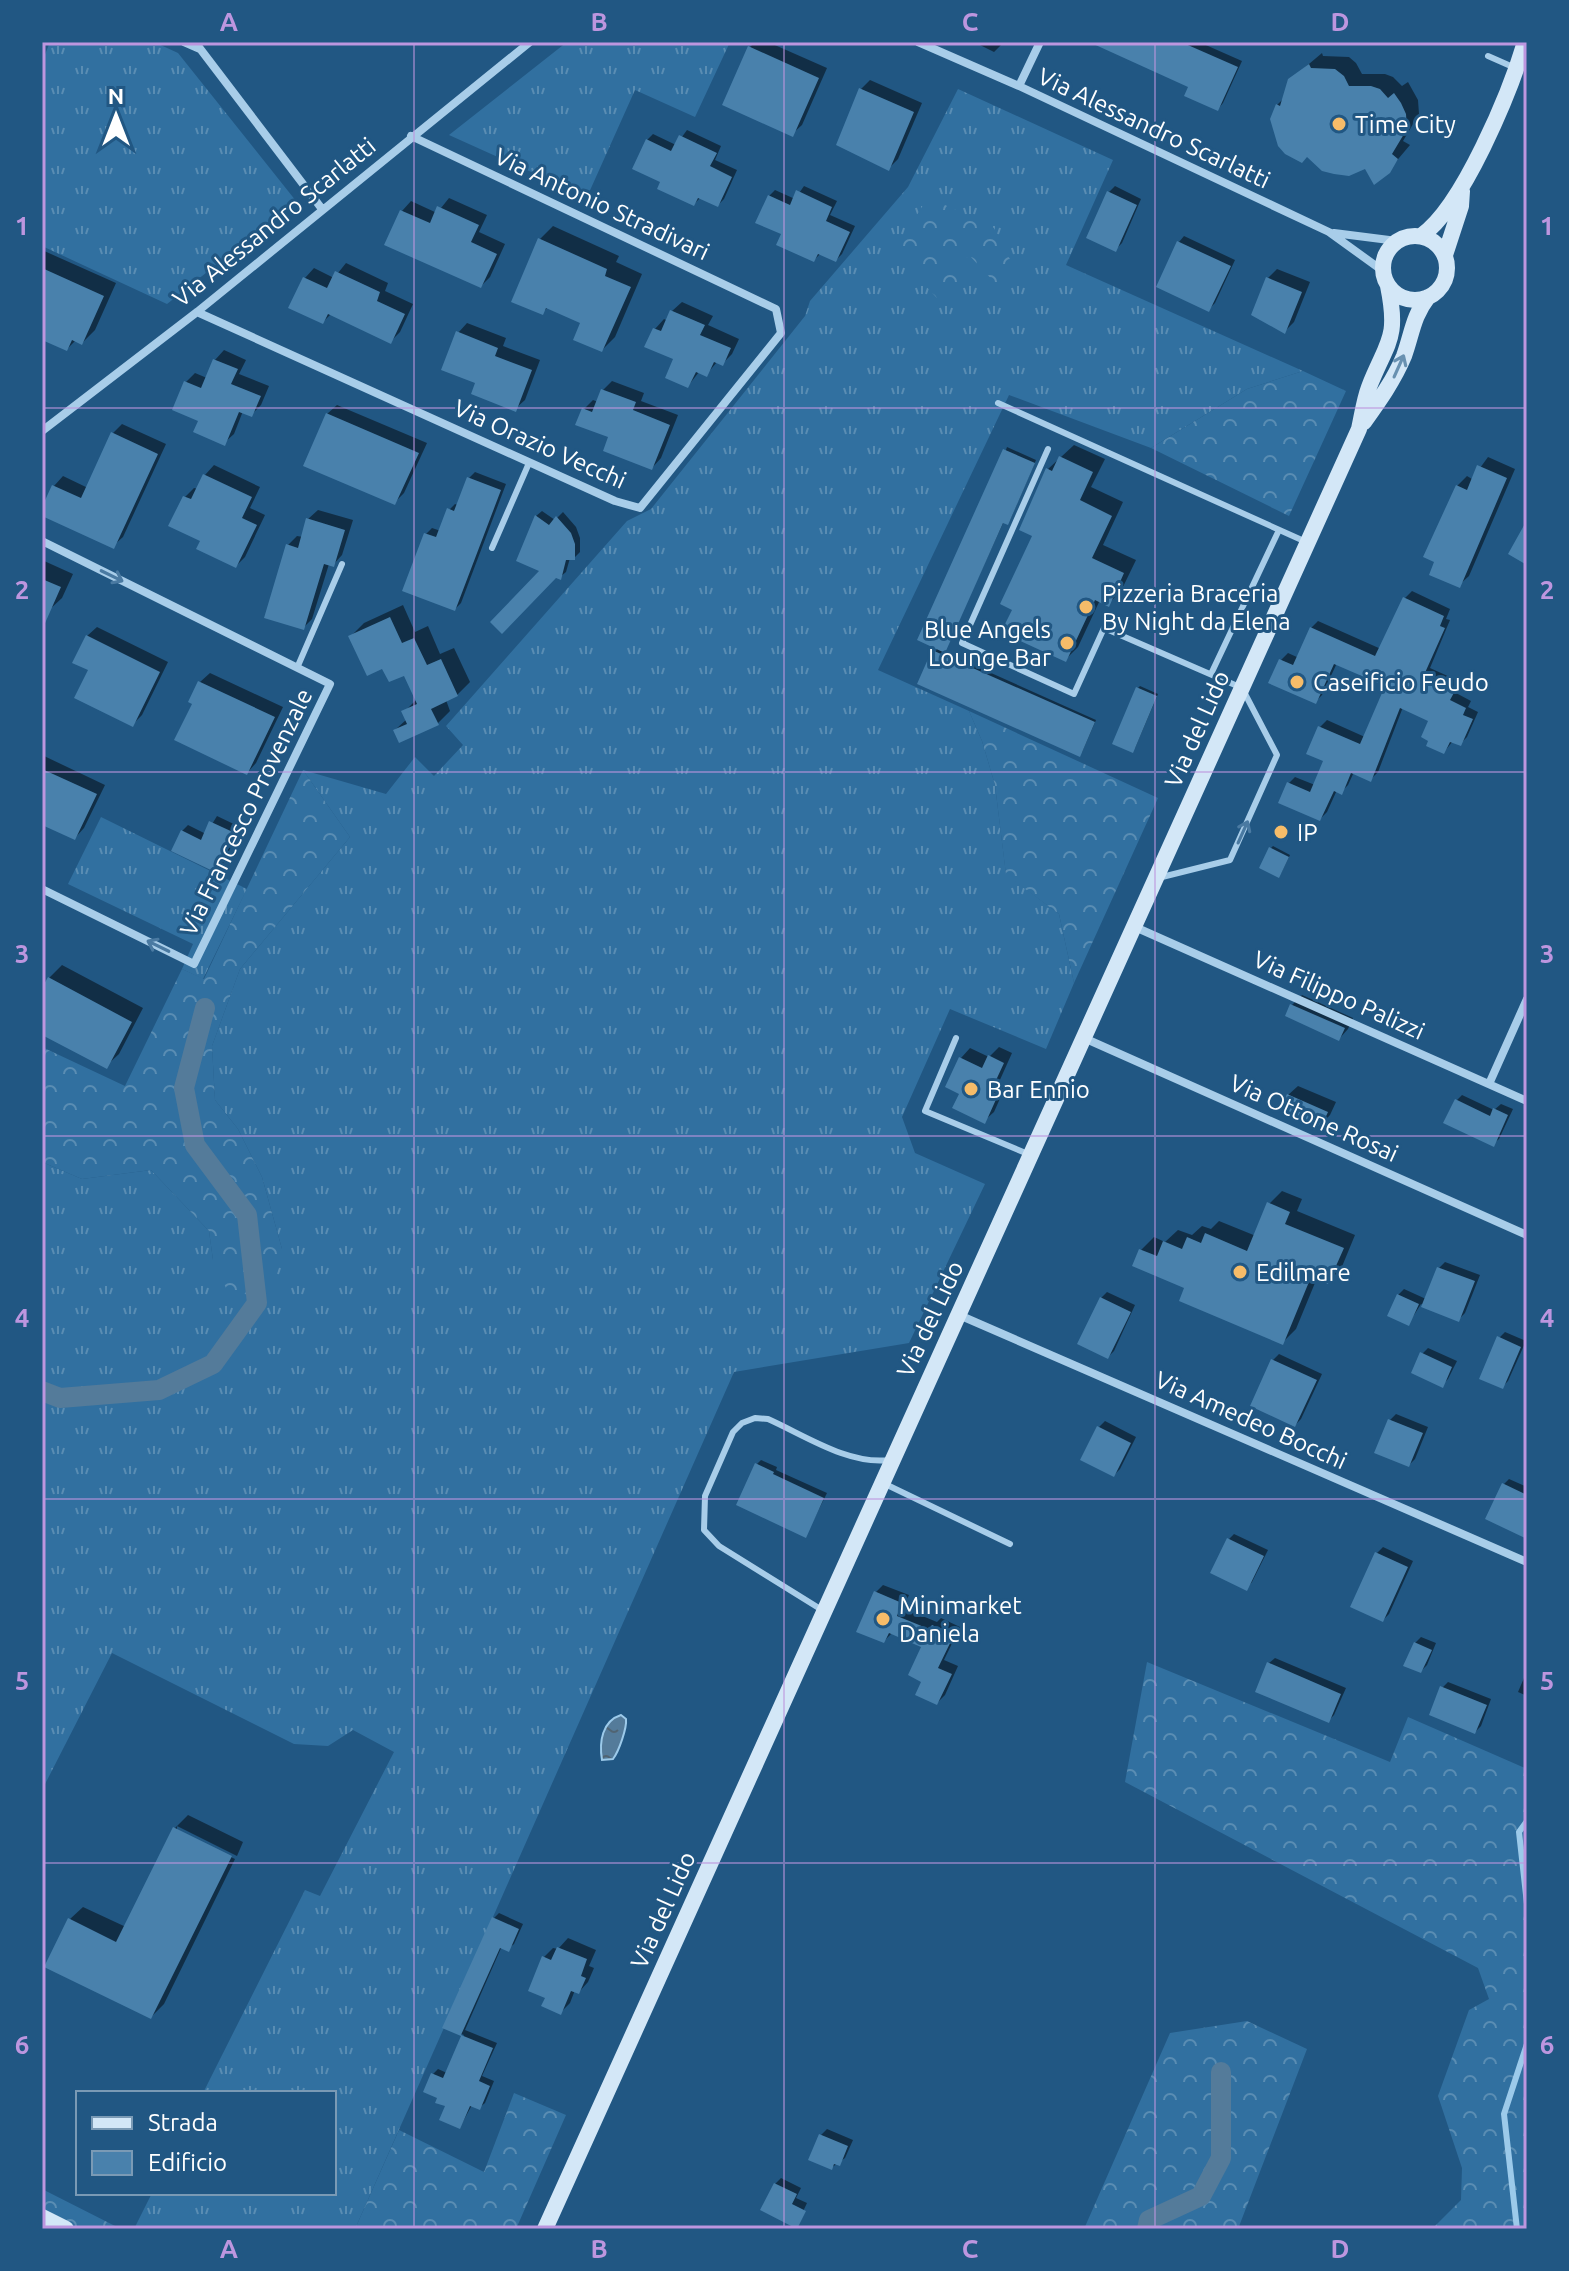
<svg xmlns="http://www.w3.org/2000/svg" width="1569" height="2271" font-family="Ubuntu,sans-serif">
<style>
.grass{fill:url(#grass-tufts)}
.forest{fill:url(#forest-crowns)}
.water{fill:url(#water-ripples);stroke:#9ccaea;stroke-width:2}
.shadow{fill:#0007}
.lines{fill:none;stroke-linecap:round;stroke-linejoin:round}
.stream{stroke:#9ccaea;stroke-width:6}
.canal{stroke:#547b9a;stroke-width:20}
.building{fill:#4981ac}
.lane{stroke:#a8cde9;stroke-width:6}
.street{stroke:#a8cde9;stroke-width:8}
.secondary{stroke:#d3e7f7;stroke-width:16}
.oneway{stroke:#6891b1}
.oneway2{stroke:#4a7aa2}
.grid{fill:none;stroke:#bd96df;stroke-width:2;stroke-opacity:0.55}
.poi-dot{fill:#f6bc69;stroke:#215783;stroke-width:3}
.labels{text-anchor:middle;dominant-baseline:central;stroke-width:6;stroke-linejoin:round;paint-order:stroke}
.poi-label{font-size:24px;fill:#fff;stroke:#215783;text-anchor:start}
.street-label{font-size:24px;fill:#fff;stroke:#215783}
.neatline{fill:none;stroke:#bd96df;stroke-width:3}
.grid-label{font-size:26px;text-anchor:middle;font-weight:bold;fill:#bd96df}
</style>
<defs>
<pattern id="grass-tufts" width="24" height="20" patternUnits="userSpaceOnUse" patternTransform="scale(2)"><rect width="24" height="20" fill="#3170a0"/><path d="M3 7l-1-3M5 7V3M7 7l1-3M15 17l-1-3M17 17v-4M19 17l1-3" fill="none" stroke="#5a8db3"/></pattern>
<pattern id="forest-crowns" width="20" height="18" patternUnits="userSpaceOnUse" patternTransform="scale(2)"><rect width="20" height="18" fill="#3170a0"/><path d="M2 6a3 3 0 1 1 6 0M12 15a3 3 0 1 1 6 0" fill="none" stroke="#5a8db3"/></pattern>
<pattern id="water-ripples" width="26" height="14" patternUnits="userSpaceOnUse" patternTransform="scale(2)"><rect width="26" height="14" fill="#547b9a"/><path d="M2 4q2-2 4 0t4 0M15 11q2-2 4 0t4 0" fill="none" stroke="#506473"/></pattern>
</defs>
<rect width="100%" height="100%" fill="#215783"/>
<path class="grass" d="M50,42H154L178,53L296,201L167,304L42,246V62Z
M567,42H730L695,117L635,90L587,197L449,135Z
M958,89L1113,160L1066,265L1303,371L1247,389L1151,448L1009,395L878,670L969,711L982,741L995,785L1006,874L1059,914L1074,983L1046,1049L950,1009L902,1117L915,1153L985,1184L909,1343L734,1372L355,2229H134L152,2193H334V2093H203L305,1890L320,1896L394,1752L353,1730L328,1746L294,1744L112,1653L42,1790V1162L82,1179L151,1170L209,1231L213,1260L282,1249L262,1177L238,1129L215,1100L212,1046L240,969L350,837L303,770L386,794L415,757L434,776L463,745L446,726L627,521L651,509L805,316L810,301L908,187Z
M101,817L247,889L203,979L182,969L193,944L68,884Z"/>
<path class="forest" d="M928,197L994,228L1020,279L997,285L970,256L956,262L961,285L952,300L937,298L894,252Z
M1303,371L1346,391L1289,516L1151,448L1247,389Z
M969,711L1158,798L1074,983L1059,914L1006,875L995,785L982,741Z
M303,770L350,837L240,969L212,1046L215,1100L238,1129L262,1177L282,1249L277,1273L232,1301L213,1260L209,1231L151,1170L82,1179L42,1162V1047L125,1086L182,969L204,979Z
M1147,1662L1390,1762L1408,1717L1527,1769V2086L1524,2099L1527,2110V2229H1432L1461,2200L1462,2168L1438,2096L1469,2010L1489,1999L1478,1968L1125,1782Z
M1247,2021L1307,2049L1238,2229H1084L1170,2033Z
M514,2093L566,2115L516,2229H355L399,2130L484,2172Z
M42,2189L121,2229H42Z"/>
<path class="water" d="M621,1715L626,1719C627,1728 619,1751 613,1759L602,1760C599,1742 602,1721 621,1715Z"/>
<path class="shadow" d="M755,42H768L827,68L802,125L792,134L750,47Z
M974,42H1004L994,52Z
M1094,42H1199L1242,61L1223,103L1218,109L1190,86Z
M1322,53L1323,56L1349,57L1356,63L1362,74H1385L1393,77L1402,86L1408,82L1418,100L1419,114L1403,141L1410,145L1388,171L1307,155L1279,145L1272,119L1277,105L1284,98L1290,80Z
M870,80L922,103L898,159L889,168L861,89Z
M687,130L721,146L715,160L737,170L724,199L718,205L701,197L694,204L662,181L647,140L653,134L676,145Z
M804,186L837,201L830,215L855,226L842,254L836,260L821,253L814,260L769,196L775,190L795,199Z
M1115,186L1141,199L1122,243L1116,249L1109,192Z
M449,198L487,215L479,232L505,244L490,277L481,286L402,211L411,201L437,213Z
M553,226L619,256L616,262L642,274L615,337L602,350L583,322L548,307L542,313L513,301L540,239Z
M1184,236L1235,260L1215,303L1209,309L1179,242Z
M42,250L116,283L95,330L82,343L76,340L67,349L42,338Z
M346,263L388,283L385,291L413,304L400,332L390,342L331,314L323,322L291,307L305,278L314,268L334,278Z
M1277,269L1310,282L1294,322L1285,331L1268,278Z
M682,302L713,316L708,325L739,339L732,354L722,364L717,362L706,375L699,372L688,386L676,358L655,329L664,319L668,321L672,311Z
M467,323L506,338L503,346L540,360L525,400L515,409L477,382L458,333Z
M224,350L246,360L239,374L269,386L261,405L251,415L243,411L234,434L224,443L186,382L195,373L207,378L215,360Z
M612,381L644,393L641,401L678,415L661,458L652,468L611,436L584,409L593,400L598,402L603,390Z
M337,405L427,443L404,493L395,502L327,414Z
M122,424L166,444L123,537L113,546L42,514V511L54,486L63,476L88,488L113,433Z
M1074,445L1105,459L1091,487L1123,502L1103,545L1136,560L1121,591L1108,604L1100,600L1078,647L1065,660L1015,609L1034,535L1048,469Z
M1007,447L1036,460L1010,520L1004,521L944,652L1096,720L1082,752L920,683L938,647Z
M1488,457L1515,469L1469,576L1459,585L1457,486L1467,476L1472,479Z
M214,465L260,487L250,508L265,515L245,557L236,566L202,540L185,497L194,488L198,489L205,475Z
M475,472L506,484L461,603L455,609L405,590L426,534L432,528L441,531L449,510L455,504L458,505L469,478Z
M318,510L353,520L342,555L333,565L329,564L312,619L303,628L288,545L297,536L303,537L308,519Z
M542,511L555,520L563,512L576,527L580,538V552L574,558H570L566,572L560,577L543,570L536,516Z
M42,560L73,574L62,598L48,611L42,614Z
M1412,591L1450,609L1446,619L1450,620L1430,668L1461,682L1456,693L1471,701L1468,707L1478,712L1467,737L1460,744L1453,741L1444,752L1431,720L1403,707L1378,772L1371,779L1354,772L1348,785L1341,792L1337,790L1327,812L1320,819L1288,784L1295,777L1315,785L1326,760L1320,727L1327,720L1365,737L1387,685L1337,663L1322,695L1315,702L1281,660L1288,653L1299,658L1311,628L1318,621L1381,649L1405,598Z
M403,605L415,632L428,626L440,654L454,648L470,682L457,695L446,700L450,711L437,724L395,730L407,719L404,712L417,699L405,673L383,666L351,636L364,623Z
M97,627L168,662L142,715L133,724L90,669L87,636Z
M210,673L283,707L256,763L247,773L195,703L200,682Z
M1140,686L1158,694L1135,748L1138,688Z
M42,755L105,785L84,828L75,838L42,823Z
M217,816L240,827L223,864L217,870L182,831L188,825L206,834Z
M1273,846L1290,855L1281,873L1271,848Z
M62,965L143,1008L119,1054L106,1066L42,1032V992L49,978Z
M1302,995L1353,1018L1348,1029L1339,1039L1287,1016L1292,1005Z
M999,1047L1012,1053L999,1082L1006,1085L994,1112L984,1121L961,1093L948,1086L961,1058L970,1048L989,1057Z
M1298,1086L1336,1102L1330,1115L1321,1125L1288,1095Z
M1462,1095L1494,1110L1501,1104L1513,1109L1499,1139L1493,1144L1456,1101Z
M1282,1191L1302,1199L1297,1211L1355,1235L1341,1269L1328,1282L1317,1278L1296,1329L1283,1342L1187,1287L1141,1250L1154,1237L1165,1242L1178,1230L1192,1235L1202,1226L1211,1229L1219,1221L1256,1236L1269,1204Z
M1445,1262L1480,1275L1465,1313L1459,1319L1421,1304L1409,1323L1398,1295L1404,1289L1426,1299L1439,1268Z
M1107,1292L1135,1305L1114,1351L1108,1357L1101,1298Z
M1505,1332L1526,1341L1508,1381L1502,1387L1499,1338Z
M1428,1348L1457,1361L1448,1379L1442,1385L1422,1354Z
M1279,1354L1322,1374L1301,1419L1295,1425L1273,1360Z
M1396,1414L1428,1427L1415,1459L1409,1465L1390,1420Z
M1105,1421L1136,1437L1120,1469L1114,1475L1099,1427Z
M761,1460L777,1467L776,1470L827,1493L806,1535L757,1464Z
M1509,1479L1527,1487V1532L1503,1485Z
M1234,1534L1268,1550L1252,1582L1247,1588L1228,1540Z
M1383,1547L1413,1561L1389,1614L1383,1620L1377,1553Z
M883,1585L909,1595L903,1608L937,1622L941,1618L960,1627L944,1660L958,1666L945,1695L937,1703L924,1681V1646L893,1632L884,1641L876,1592Z
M1421,1637L1436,1643L1427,1665L1421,1671L1415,1643Z
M1275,1658L1346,1688L1334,1715L1328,1721L1269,1663Z
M1527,1671V1696L1518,1692Z
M1448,1682L1491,1699L1481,1726L1475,1732L1442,1688Z
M188,1815L243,1842L237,1856L177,1826V1831L235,1859L164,2004L151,2017L70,1919L83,1907L126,1927L175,1828Z
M499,1913L523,1924L514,1944L508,1949L502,1946L465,2030L497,2043L482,2076L494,2081L485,2103L479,2108L472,2105L460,2127L433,2074L438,2069L447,2073L464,2035L444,2027L494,1918Z
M568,1938L596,1950L589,1966L594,1968L588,1982L579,1992L575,1990L570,2003L561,2012L547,1997L544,1957L553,1948L558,1949Z
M827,2129L853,2140L845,2158L831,2168L821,2135Z
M781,2178L801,2188L796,2198L807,2203L798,2222L775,2184Z"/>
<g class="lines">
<path class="stream" d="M1527,1821L1519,1832L1527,1904
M1517,2229L1504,2114L1527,2044"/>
<path class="canal" d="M42,1391L60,1398L159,1390L213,1364L257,1303L247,1215L195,1145L184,1088L205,1008
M1147,2229L1149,2220L1201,2196L1221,2158V2072"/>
</g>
<path class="building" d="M1089,42H1181L1238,67L1218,111L1184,96L1188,87Z
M748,46L819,78L793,137L722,105Z
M1309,64L1311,68L1335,69L1344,76L1349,86H1371L1380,89L1388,98L1394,93L1401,103L1406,114L1407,129L1392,154L1398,159L1390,173L1374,185L1365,169L1349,176L1334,174L1322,171L1307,157L1302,163L1285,154L1278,146L1270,119L1276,104L1280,106L1288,79Z
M859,88L914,112L889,171L836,145Z
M679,135L717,153L710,166L732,177L718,207L698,198L694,206L657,189L660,182L632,169L646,139L671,151Z
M796,190L832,207L826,221L850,232L836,262L818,254L814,262L776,245L781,234L755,223L768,195L790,205Z
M1107,191L1137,205L1116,252L1086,238Z
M437,206L479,225L471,242L497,254L481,288L384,245L400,210L430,223Z
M538,238L607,269L605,276L631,287L602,352L573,340L580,323L546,308L543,315L511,302Z
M1177,241L1231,266L1209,312L1156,287Z
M42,268L104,296L82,345L72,340L67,351L42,340Z
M335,271L380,292L377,301L405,314L391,344L328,314L323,324L288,308L303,277L327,288Z
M1266,277L1302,292L1285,334L1251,315Z
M670,310L705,325L700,335L731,348L723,366L714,362L707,377L696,372L688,388L665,378L673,359L644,347L653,328L661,331Z
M456,331L498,348L495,356L532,370L516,412L471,394L475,383L441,370Z
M213,359L238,369L231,384L261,396L252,417L239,412L225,446L193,432L198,421L172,410L184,381L201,388Z
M601,389L636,402L633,410L670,425L652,470L603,451L608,437L575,425L582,408L592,412Z
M326,413L419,453L395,505L303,466Z
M111,432L158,454L114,549L42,516V507L52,485L81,498Z
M1003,449L1035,463L1008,525L1003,523L945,653L917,640Z
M1059,456L1093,472L1080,500L1112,516L1092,558L1124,573L1109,607L1095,600L1066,662L1001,632L1012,610L1000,604L1032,536L1019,530L1046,468L1052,471Z
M1477,465L1507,478L1460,588L1429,575L1434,562L1423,557L1456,485L1467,490Z
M203,474L252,497L242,518L257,525L236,568L196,549L200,541L168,526L183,496L191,499Z
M467,477L501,490L455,611L402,591L424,533L436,537L447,508L454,511Z
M535,515L549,525L556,516L571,533L575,544V560H566L561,580L556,578L502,634L490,622L539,571L516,561Z
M306,518L345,530L334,567L324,564L304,630L264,618L286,544L298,548Z
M1527,520V565L1508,554Z
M42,579L61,587L42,630Z
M1403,597L1444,616L1440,626L1445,628L1424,675L1456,689L1450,700L1466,708L1463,715L1473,719L1461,746L1450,742L1444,754L1426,746L1428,741L1421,737L1428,721L1400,708L1371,782L1351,773L1342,795L1334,791L1320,821L1278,803L1287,782L1310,792L1323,761L1306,754L1318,726L1360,744L1385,686L1334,664L1316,704L1268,683L1279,659L1293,665L1310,627L1375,656Z
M390,617L402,643L414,638L427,665L441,659L458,696L431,709L439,725L399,743L393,730L407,724L401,711L417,704L404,676L389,682L382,669L367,676L348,636Z
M86,635L160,672L133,727L74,698L88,670L72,663Z
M932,650L1095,722L1080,757L917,684Z
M198,681L275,717L247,775L174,740L192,704L188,702Z
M1136,687L1157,696L1133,753L1112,744Z
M42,769L97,794L75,840L42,825Z
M209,821L235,833L217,873L171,851L181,830L201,840Z
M1269,847L1289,857L1279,878L1259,868Z
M48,977L132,1022L107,1069L42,1035V988Z
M1290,1004L1345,1028L1339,1041L1285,1016Z
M988,1055L1004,1063L991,1091L998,1095L985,1124L952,1108L959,1094L945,1087L959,1057L982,1068Z
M1287,1094L1328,1112L1321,1127L1280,1109Z
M1455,1099L1490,1116L1493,1108L1508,1115L1494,1147L1443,1123Z
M1267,1202L1290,1212L1285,1224L1344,1248L1328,1284L1311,1277L1283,1345L1179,1301L1184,1288L1132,1266L1139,1249L1157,1256L1163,1241L1182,1249L1187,1237L1201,1243L1205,1233L1247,1251Z
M1437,1267L1475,1281L1459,1322L1421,1307Z
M1397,1294L1419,1304L1409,1326L1387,1316Z
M1100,1297L1131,1312L1108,1359L1077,1344Z
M1497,1336L1521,1347L1503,1389L1479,1379Z
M1420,1352L1452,1367L1443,1388L1411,1373Z
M1271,1359L1317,1380L1295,1427L1250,1406Z
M1388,1419L1423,1433L1409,1467L1374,1453Z
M1097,1426L1131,1443L1114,1477L1080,1460Z
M755,1463L774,1472L773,1474L824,1498L806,1538L736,1505Z
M1502,1483L1527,1495V1539L1485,1519Z
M1227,1538L1264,1556L1247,1591L1210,1573Z
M1375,1552L1408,1567L1383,1622L1350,1607Z
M874,1591L902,1603L897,1616L929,1629L932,1625L954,1635L938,1668L952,1674L937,1705L915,1695L921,1682L908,1675L921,1647L889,1633L884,1643L856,1632Z
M1414,1642L1432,1650L1421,1673L1403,1666Z
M1267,1662L1341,1694L1329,1723L1255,1692Z
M1440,1686L1487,1705L1475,1734L1429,1715Z
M173,1827L232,1856L151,2019L44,1967L68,1918L116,1942Z
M492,1917L519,1929L509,1952L500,1948L461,2035L493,2048L479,2081L490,2086L480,2110L470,2106L460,2129L439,2120L445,2106L435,2103L437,2098L423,2092L431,2073L443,2078L461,2036L442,2028Z
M557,1947L587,1959L581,1976L586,1978L579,1994L571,1991L561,2015L541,2006L545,1998L528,1991L542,1956L551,1960Z
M819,2134L848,2146L840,2166L834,2164L832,2170L808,2160Z
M774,2183L797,2194L792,2204L806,2211L797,2229L760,2210Z"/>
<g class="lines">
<path class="lane" d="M1488,56L1513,67
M998,403L1304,541
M1048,449L962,643L1074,694L1104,628L1242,688L1277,755L1230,860L1162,877
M492,548L529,463
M297,668L342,564
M1211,674L1279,530
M956,1038L925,1111L1028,1154
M883,1483L1010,1544
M822,1610L719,1546L704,1530L705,1496L733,1432L742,1423L755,1418L768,1419C804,1435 848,1465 889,1460"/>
<path class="street" d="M184,42L200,49
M195,42L322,209
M918,42L1019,86L1329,232L1383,271
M1019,86L1040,42
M1334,233L1397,241
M197,312L615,501L640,508L781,333L776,309L411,136
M42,431L197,312L530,42
M42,541L330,684L194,964L42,889
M1135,927L1527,1101
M1084,1038L1527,1235
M1489,1084L1527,999
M959,1315L1527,1562"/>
<path class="secondary" d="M1383 268a32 32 0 1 1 64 0a32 32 0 1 1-64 0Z
M1421,236C1463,207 1510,92 1525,42
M1445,255L1461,206L1462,191
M1364,422C1379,401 1394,380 1404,356C1412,334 1413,316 1428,297
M42,2217L66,2229
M545,2229L1359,429C1362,416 1364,400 1369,387C1387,341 1399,340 1388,286"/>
</g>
<defs><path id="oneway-shaft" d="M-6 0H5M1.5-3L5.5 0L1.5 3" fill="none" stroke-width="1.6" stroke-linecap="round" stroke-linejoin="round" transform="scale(2)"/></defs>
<use class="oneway" href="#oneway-shaft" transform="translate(1399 366) rotate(-66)"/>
<g class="oneway2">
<use href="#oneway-shaft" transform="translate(112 576) rotate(26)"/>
<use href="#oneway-shaft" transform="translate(1243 832) rotate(-66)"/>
<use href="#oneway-shaft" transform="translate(158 946) rotate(-154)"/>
</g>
<path class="grid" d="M414,42V2229M784,42V2229M1155,42V2229M42,408H1527M42,772H1527M42,1136H1527M42,1499H1527M42,1863H1527"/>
<g class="poi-dot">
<circle cx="1339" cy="124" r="8"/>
<circle cx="1086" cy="607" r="8"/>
<circle cx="1067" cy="643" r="8"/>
<circle cx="1297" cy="682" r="8"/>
<circle cx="1281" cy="832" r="8"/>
<circle cx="971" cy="1089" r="8"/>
<circle cx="1240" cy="1272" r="8"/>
<circle cx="883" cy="1619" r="8"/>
</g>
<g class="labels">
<g class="poi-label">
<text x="1355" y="124">Time City</text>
<text x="1102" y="593">Pizzeria Braceria<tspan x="1102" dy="28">By Night da Elena</tspan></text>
<text x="1051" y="629" text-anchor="end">Blue Angels<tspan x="1051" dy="28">Lounge Bar</tspan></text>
<text x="1313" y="682">Caseificio Feudo</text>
<text x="1297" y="832">IP</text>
<text x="987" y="1089">Bar Ennio</text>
<text x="1256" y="1272">Edilmare</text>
<text x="899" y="1605">Minimarket<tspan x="899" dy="28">Daniela</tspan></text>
</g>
<g class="street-label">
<text transform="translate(1154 128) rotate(25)">Via Alessandro Scarlatti</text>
<text transform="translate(602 204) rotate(25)">Via Antonio Stradivari</text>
<text transform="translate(274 222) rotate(-39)">Via Alessandro Scarlatti</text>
<text transform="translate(540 444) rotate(24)">Via Orazio Vecchi</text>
<text transform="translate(1197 729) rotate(-66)">Via del Lido</text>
<text transform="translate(246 812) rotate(-64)">Via Francesco Provenzale</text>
<text transform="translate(1339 995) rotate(24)">Via Filippo Palizzi</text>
<text transform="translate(1314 1118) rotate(24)">Via Ottone Rosai</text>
<text transform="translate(930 1319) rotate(-65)">Via del Lido</text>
<text transform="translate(1251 1420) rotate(24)">Via Amedeo Bocchi</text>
<text transform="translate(663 1910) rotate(-66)">Via del Lido</text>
</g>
</g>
<rect width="1569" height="2271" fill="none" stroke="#215783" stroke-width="88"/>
<rect x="76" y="2091" width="260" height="104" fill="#215783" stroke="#7a9ab5" stroke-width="2"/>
<rect x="92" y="2117" width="40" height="12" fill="#d3e7f7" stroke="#7a9ab5" stroke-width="2"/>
<text x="148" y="2131" font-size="24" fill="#ffffff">Strada</text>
<rect x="92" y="2151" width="40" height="24" fill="#4981ac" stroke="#7a9ab5" stroke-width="2"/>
<text x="148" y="2171" font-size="24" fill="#ffffff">Edificio</text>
<g transform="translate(116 116)" stroke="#215783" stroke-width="6" paint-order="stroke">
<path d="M0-6L14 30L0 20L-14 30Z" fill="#ffffff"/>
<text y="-12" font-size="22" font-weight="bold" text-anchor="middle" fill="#ffffff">N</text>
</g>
<rect x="44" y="44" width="1481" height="2183" class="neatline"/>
<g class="grid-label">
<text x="229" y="31">A</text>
<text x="599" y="31">B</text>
<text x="970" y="31">C</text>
<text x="1340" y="31">D</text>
<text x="22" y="235">1</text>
<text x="1547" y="235">1</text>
<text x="22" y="599">2</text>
<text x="1547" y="599">2</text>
<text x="22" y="963">3</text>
<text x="1547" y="963">3</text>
<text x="22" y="1327">4</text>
<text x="1547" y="1327">4</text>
<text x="22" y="1690">5</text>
<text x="1547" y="1690">5</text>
<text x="22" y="2054">6</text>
<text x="1547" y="2054">6</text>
<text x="229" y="2258">A</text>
<text x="599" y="2258">B</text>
<text x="970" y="2258">C</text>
<text x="1340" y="2258">D</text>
</g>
</svg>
